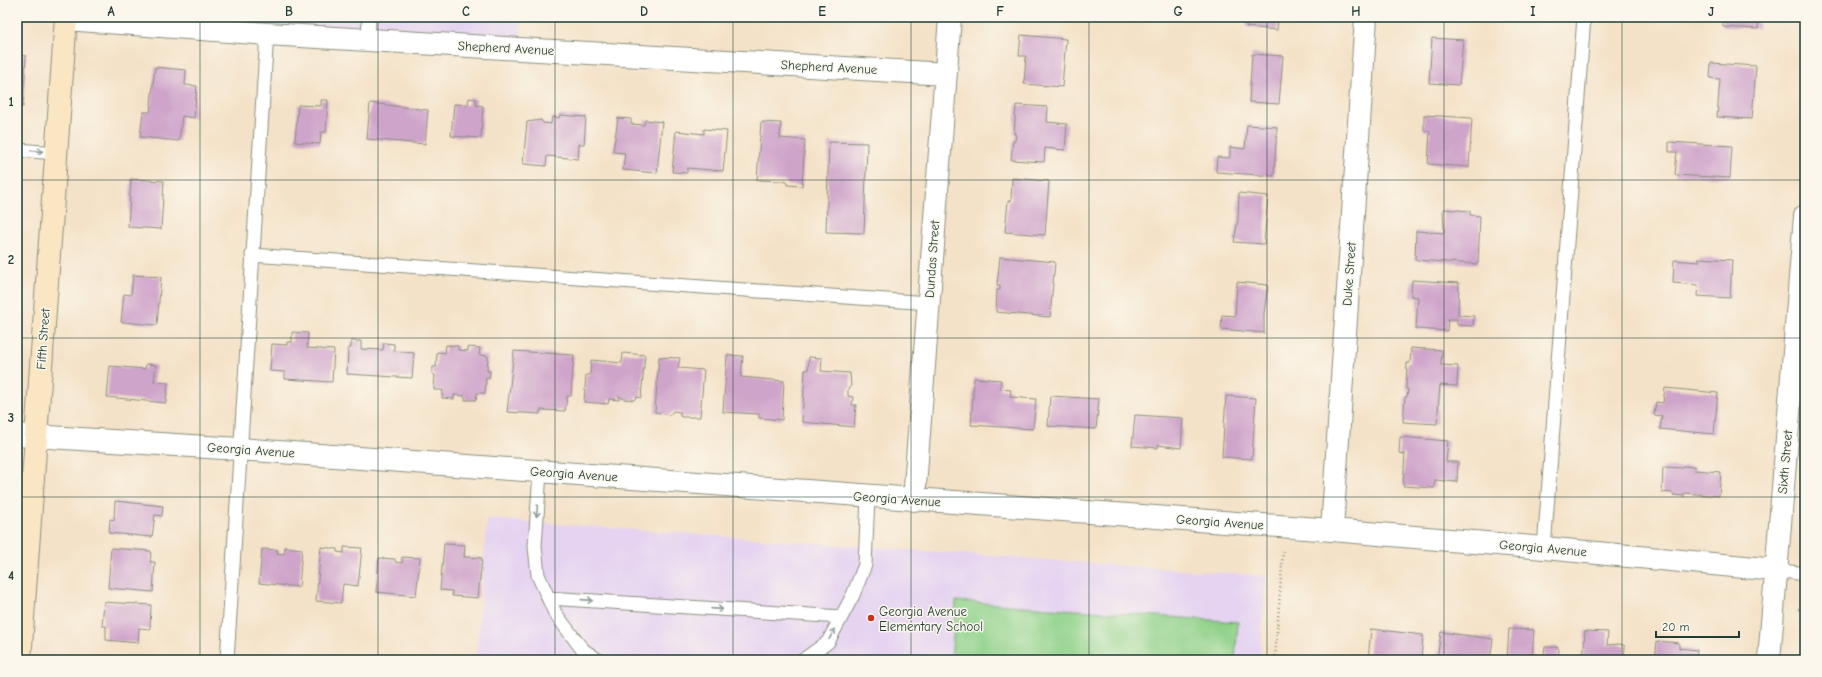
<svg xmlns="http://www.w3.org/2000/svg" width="1822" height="677" font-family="'Comic Neue',sans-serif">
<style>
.built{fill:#e5d3f1}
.green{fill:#8fd189;stroke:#57875e}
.building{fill:#cfa4ca}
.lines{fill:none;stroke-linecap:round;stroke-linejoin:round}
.service-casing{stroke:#8a907e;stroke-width:15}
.minor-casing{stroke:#8a907e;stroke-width:24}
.tertiary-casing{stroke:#8a907e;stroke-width:24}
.secondary-casing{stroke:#8a907e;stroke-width:24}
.path{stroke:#8a907e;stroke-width:2.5;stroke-dasharray:1 3;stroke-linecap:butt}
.service{stroke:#fff;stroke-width:13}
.minor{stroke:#fff;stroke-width:22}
.tertiary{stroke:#fff;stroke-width:22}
.secondary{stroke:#fbe6c4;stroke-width:22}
.oneway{stroke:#8f9e9a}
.grid{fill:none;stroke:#1f3d34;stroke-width:1;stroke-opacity:0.55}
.poi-dot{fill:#c8321e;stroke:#fbf7ec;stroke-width:1.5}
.labels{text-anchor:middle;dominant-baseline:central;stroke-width:3;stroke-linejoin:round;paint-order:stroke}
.street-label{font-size:13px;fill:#1f3d34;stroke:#fbf7ec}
.poi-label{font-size:13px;fill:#1f3d34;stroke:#fbf7ec;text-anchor:start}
.neatline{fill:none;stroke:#1f3d34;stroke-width:1.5}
.grid-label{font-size:13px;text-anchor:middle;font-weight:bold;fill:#1f3d34}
</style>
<rect width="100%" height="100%" fill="#fbf7ec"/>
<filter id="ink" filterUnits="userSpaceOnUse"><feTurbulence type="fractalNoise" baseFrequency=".025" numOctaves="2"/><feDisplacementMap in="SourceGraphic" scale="8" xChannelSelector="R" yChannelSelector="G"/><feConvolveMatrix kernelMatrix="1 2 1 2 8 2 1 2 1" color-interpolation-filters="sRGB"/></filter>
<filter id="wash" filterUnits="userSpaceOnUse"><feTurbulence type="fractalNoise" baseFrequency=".012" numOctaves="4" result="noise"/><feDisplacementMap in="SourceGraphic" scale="16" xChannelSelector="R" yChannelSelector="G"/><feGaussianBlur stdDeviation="0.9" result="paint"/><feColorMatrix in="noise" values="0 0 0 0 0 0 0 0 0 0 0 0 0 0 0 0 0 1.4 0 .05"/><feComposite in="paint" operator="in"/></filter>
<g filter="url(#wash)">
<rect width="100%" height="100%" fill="#f4e2c8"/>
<path class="built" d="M17,17H25L17,131Z
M134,17H522L520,49Z
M487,519L1266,576L1260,660H476Z"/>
<path class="green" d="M956,601L1238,622L1235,660H951Z"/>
<g id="blocks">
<path class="building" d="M1247,17H1278L1277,30L1246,27Z
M1723,17H1759L1758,29L1723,27Z
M1021,35L1066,39L1062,87L1024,84L1026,56H1019Z
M1432,38L1463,40L1459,85L1429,83Z
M1252,54L1283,56L1279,104L1249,102Z
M17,55L26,56L23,107L19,106L18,114Z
M1711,63L1756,66L1752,119L1717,117L1720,79L1710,78Z
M155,67L186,70L185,85L197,86L194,118L182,116L179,141L140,137L143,112H150Z
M469,98L476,99V105L483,106L481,138L451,136L454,104L468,105Z
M321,100H328L326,132H321L320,144L295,142L298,105L321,106Z
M370,103L428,110L425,144L367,139Z
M1016,105L1048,107L1047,122L1067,124L1065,150L1045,148L1044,162L1011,160L1013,141H1015L1016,134H1014Z
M560,115L586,117L584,144H579L578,159L547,156L546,166L523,164L527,122L541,120L543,123L551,124L552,117L559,118Z
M1424,115L1472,118L1469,167L1428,164L1430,131H1424Z
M618,118L631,119V124L644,125L645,120L662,122L657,173L623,170L625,153L613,152Z
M761,122L781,123L780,138L805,140L802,186L787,185V182L782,181L757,180Z
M1247,125L1277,127L1274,176L1216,172L1217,157L1230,158V147L1245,149Z
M704,129L727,131L723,171L687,168V173L672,172L676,131L704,134Z
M829,142L867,143L864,233L826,232Z
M1669,142L1732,146L1730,178L1675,175L1677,152H1669Z
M1012,178L1049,181L1045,235L1005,232L1008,201H1011Z
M131,179L164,181L161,229L128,227Z
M1239,193L1268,196L1264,244L1234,242L1238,219Z
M1443,209L1470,211V215L1480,216L1478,264L1415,260L1416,231L1444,233Z
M1000,257L1055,262L1050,317L996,312L997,290H1000V285H997Z
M1699,258L1732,260L1730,298L1697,296L1698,285L1673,283L1674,260L1699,262Z
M133,275L161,277L157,325L121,322L124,294L131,295Z
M1412,280L1459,283L1458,315L1474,316L1473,326L1457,325V319H1448L1447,331L1416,329L1418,297L1411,296Z
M1237,282L1268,285L1264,313V333L1221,329L1222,315L1235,316Z
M292,332L308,333L307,348L334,350L332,382L285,379V372L270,371L272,344L287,345V342H292Z
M351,341H361V349L383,350L384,343L394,344V351L414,353L412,378L347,374L348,348H351Z
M446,345L458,346V350L468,351V347L480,348L479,355L488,356L487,371H490L489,379L486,378L485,393H477L476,400H465V396L454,395V399L442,398L443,390H434L435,375L432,374L433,367H436L437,352L445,353Z
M1411,348L1442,350L1441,365L1458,366L1457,386L1440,385L1437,424L1403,422L1405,397H1407L1408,389H1406L1407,363H1410Z
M514,351L574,355L571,396H567L565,411L540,410V414L507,412Z
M623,353L645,355L641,398L637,397L634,400L624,399L619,396V400L609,399L608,404L584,402L586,375H590L591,360L622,363Z
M727,355L743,356L741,377L784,381L782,420L759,418V414L723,412Z
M659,357L680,358L678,368L704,370L700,417H682L680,416V412L673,411L670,415L655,412Z
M809,357L822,358L821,371L850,373L851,386L848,389V396L853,397L852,405H856L854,427L802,422L805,370H808Z
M146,364L156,365L154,382L168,383L166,403L107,397L110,366L145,369Z
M974,378L1001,380L1000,389L1011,390L1010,397L1036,399L1033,429L971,425Z
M1665,388L1718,393L1714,434L1660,429L1662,416L1654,415L1656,402L1663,403Z
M1050,396L1099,399L1096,429L1048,426Z
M1226,396L1256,398L1252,459L1222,457Z
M1135,415L1183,418L1181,448L1158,445V448L1132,446Z
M1400,437L1448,441L1446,462H1458L1457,482L1435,480L1434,488L1403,486L1405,454L1399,453Z
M1684,466L1695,467L1694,470L1721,472L1719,496L1684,493V496L1673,495V493L1662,492L1663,467L1683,468Z
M115,501L163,506L162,516L155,515L152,537L109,533L110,519L114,520Z
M444,544L465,545L464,557L482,558L478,598L452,596V591L440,590Z
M285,547L302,549L299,587L259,583L262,549L278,550L277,553L284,554Z
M321,547L337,549V552L344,553V547L362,548L358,586L343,584L341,603L316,601Z
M111,548L151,551L150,562H155L153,592L108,588Z
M402,557L420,558L416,596L376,592L379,558L395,559V562L402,563Z
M104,602L151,605L150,629L139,628L138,643L106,640V626H102Z
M1371,629L1423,635L1421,660H1368Z
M1509,629L1534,630L1532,658L1534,660H1507Z
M1585,631L1608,632L1607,645L1620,644L1625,646L1624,660H1583Z
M1441,632L1493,639L1490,660H1437Z
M1657,641L1679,643V648L1697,650L1696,660H1655Z
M1545,647H1557L1559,649L1558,660H1543Z"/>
</g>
</g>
<g filter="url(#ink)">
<use href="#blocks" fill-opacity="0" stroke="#8a907e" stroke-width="1"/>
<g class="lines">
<g class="service-casing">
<path id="service" d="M368,40L369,17
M17,150L57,153
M252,255L929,303
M540,472L535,546L538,575L555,613L582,649L598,660
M1544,548L1584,17
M1776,570L1805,574
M548,598L841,617
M227,660L267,34
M803,660L828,642L853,595L865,565L868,497"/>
</g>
<g class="minor-casing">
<path id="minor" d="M66,19L267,34L946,74
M17,435L239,449L1332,530L1544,548L1776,570
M914,500L950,17
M1332,530L1366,17"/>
</g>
<g class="tertiary-casing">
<path id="tertiary" d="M1769,660L1805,216"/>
</g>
<g class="secondary-casing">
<path id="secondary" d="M20,660L66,17"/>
</g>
<path class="path" d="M1798,609H1805
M1275,660L1283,551"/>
<use href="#service" class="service"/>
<use href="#minor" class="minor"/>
<use href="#tertiary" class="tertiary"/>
<use href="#secondary" class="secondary"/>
</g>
<defs><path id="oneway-shaft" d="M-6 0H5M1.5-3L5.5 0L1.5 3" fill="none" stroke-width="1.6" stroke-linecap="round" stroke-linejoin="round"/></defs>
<g class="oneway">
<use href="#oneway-shaft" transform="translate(37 151) rotate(4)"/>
<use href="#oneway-shaft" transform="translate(537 511) rotate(94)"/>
<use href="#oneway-shaft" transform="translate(587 600) rotate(4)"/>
<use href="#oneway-shaft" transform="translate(717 609) rotate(4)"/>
<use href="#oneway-shaft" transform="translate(832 634) rotate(-61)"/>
</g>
</g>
<path class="grid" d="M200,17V660M378,17V660M555,17V660M733,17V660M911,17V660M1089,17V660M1267,17V660M1444,17V660M1622,17V660M17,180H1805M17,338H1805M17,497H1805"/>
<circle class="poi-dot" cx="871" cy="618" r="4"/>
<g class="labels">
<g class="street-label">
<text transform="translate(506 48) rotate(3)">Shepherd Avenue</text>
<text transform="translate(829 67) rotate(3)">Shepherd Avenue</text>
<text transform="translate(932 259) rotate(-86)">Dundas Street</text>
<text transform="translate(1349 274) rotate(-86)">Duke Street</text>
<text transform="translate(43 339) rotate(-86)">Fifth Street</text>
<text transform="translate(251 450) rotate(4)">Georgia Avenue</text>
<text transform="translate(1785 462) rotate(-85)">Sixth Street</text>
<text transform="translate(574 474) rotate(4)">Georgia Avenue</text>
<text transform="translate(897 499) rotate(4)">Georgia Avenue</text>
<text transform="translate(1220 522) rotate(4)">Georgia Avenue</text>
<text transform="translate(1543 548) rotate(5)">Georgia Avenue</text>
</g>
<g class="poi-label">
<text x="879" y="611">Georgia Avenue<tspan x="879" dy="15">Elementary School</tspan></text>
</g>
</g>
<rect width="1822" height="677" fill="none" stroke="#fbf7ec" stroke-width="44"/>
<path d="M1656 631v6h83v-6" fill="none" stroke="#1f3d34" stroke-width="2"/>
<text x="1662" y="631" font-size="12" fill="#1f3d34" stroke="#fbf7ec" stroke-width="3" paint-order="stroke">20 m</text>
<rect x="22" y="22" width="1778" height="633" class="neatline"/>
<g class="grid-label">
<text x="111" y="16">A</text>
<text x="289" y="16">B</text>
<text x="466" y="16">C</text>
<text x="644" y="16">D</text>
<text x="822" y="16">E</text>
<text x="1000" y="16">F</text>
<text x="1178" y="16">G</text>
<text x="1356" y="16">H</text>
<text x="1533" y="16">I</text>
<text x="1711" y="16">J</text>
<text x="11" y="106">1</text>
<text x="11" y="264">2</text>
<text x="11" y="422">3</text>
<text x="11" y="580">4</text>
</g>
</svg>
